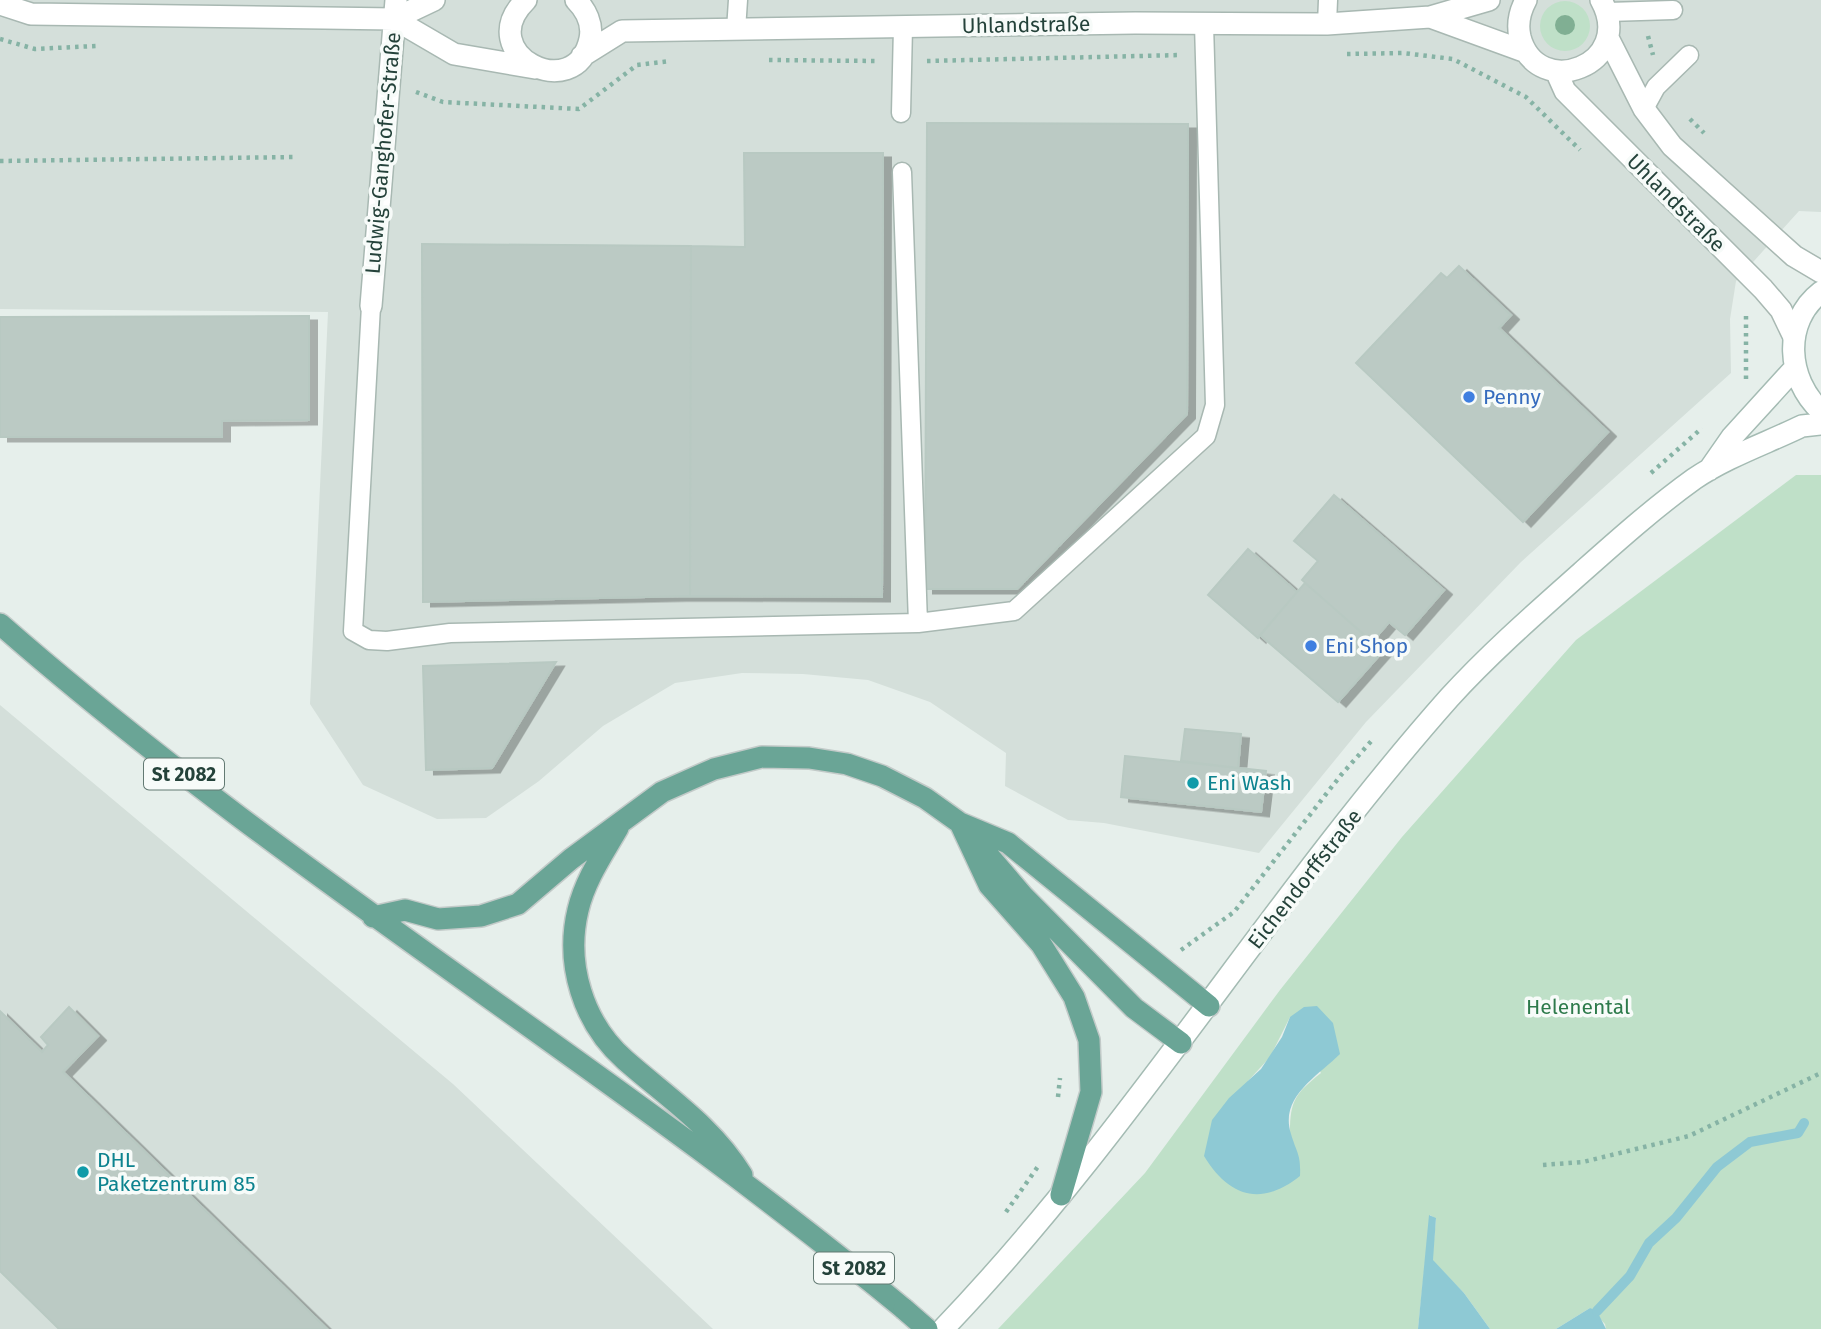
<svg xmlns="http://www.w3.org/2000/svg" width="1821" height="1329" font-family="'Fira Sans',sans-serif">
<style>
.built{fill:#d4dfda}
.green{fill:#bfe0c8;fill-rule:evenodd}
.water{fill:#8ec9d4}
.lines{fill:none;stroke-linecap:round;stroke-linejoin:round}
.stream{stroke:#8ec9d4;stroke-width:10}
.building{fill:#bbcac4;stroke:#b8c9c2;stroke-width:2;filter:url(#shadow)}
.lane-casing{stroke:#a8b8b2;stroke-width:21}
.street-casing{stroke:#a8b8b2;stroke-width:24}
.secondary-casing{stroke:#a4bbb3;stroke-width:24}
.primary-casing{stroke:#c2cac8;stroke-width:24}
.path{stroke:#86b3a5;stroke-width:4.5;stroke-dasharray:3.5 5;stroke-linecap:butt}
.lane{stroke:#fff;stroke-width:18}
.street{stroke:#fff;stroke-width:21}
.secondary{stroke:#fff;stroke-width:21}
.primary{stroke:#6aa596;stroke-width:21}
.primary-bridge-casing{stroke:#c2cac8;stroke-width:24;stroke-linecap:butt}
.primary-bridge{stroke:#6aa596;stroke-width:21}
.tree{fill:#80af93}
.shop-dot{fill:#3f7fe0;stroke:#f7fbf9;stroke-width:2.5}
.culture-dot{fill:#0f9aa8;stroke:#f7fbf9;stroke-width:2.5}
.labels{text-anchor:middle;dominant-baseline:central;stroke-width:7;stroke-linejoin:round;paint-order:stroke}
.shield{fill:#f7fbf9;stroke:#637a73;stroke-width:2}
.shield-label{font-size:19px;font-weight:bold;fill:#24423a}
.street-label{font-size:21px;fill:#24423a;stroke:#f7fbf9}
.shop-label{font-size:21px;fill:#366cbe;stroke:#f7fbf9;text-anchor:start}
.culture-label{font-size:21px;fill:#0d838f;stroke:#f7fbf9;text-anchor:start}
.park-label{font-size:21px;fill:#2d7a4b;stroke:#f7fbf9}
</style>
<defs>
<filter id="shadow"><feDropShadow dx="8" dy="4.5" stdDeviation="0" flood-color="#0004"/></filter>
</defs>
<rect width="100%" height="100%" fill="#e6efeb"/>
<path class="built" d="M0,0H1821V212L1799,211L1736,281L1730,319L1731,373L1521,562L1366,722L1259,853L1104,823L1068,820L1005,786L1006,753L930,702L868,680L803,674L742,673L675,683L603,726L539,781L486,818L437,819L363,785L310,704L328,312L0,309Z
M0,705L453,1084L713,1329H0Z"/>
<path class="green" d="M1540 26a25 25 0 1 1 50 0a25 25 0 1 1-50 0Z
M1796,475H1821V1329H1606L1605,1324L1590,1308L1556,1329H1490L1464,1293L1432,1260L1436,1219L1430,1215L1418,1329H998L1145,1173L1280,990L1402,837L1576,640ZM1290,1017L1321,1073C1296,1093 1290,1100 1290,1132L1248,1081L1270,1057Z"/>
<path class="water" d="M1317,1006L1333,1023L1340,1054C1318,1076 1279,1097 1291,1134C1297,1154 1301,1154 1300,1176C1261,1207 1229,1197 1204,1156L1212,1120L1229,1098L1261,1069L1282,1037L1290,1017L1304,1007Z
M1429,1215L1436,1218L1433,1260L1464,1293L1490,1329H1418Z
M1590,1308L1597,1311L1606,1329H1556Z"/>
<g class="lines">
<path class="stream" d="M1597,1311L1630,1276L1649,1243L1676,1218L1717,1167L1750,1142L1798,1133L1804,1123"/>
</g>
<path class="building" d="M927,123L1188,124L1187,414L1017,589H925Z
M744,153H883L882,597L690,596L691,246L745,247Z
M422,244L691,246L690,596L423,602Z
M1459,266L1511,315L1499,328L1608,432L1523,522L1356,363L1441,273L1447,278Z
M309,316V420L222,421V437H0V317Z
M1334,495L1444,590L1405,635L1389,622L1372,642L1302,580L1318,561L1294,541Z
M1248,549L1297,592L1258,638L1208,595Z
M1305,583L1383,651L1338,702L1260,635Z
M556,662L492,768L426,770L423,666Z
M1185,729L1241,734L1238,768L1181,761Z
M1125,756L1266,771L1261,812L1121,797Z
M69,1007L98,1036L63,1072L327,1329H59L0,1271V1011L42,1052L48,1045L41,1037Z"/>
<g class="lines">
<g class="lane-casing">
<path id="lane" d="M1608,12L1673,10
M1327,24L1328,0
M736,30L738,0
M1644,109L1656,87L1689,55
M901,113L903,27
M902,172L918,623
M371,306L353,631L369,640L387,641L450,633L918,623L1014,611L1206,436L1215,405L1204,24"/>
</g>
<g class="street-casing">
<path id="street" d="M526,0C471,54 576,106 590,39C593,24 586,10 576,0
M1526,0C1520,11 1517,24 1520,37C1537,102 1637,65 1601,0
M0,4L31,14L394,19L434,0
M1430,17L1526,52
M394,19L454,54L535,68
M1608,38L1644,109L1672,146L1794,256L1821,272
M582,56L622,31L1135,23L1327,24L1430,17L1489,0
M1556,71L1565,91L1763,289L1781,310L1794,337
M371,306L396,0"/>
</g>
<g class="secondary-casing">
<path id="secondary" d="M1821,292C1782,322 1787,380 1821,411
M1709,470L1732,437L1794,369
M943,1329C1130,1134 1270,900 1449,698C1490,653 1537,612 1582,572C1618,540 1655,507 1694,479C1726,457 1767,443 1802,426L1821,424"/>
</g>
<g class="primary-casing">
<path id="primary" d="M0,624C285,874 613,1068 904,1309
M960,823L989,885L1041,944L1074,997L1089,1040L1091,1092L1061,1195
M618,828C603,854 585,880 578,910C565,964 583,1023 625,1060C667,1097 713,1127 742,1175
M971,835L1024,897L1134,1008L1181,1043
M373,917L405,910L438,919L481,916L518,904L571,859L662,792L714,769L762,757L809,758L847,764L882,776L925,798L960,823L1008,843L1209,1006"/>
</g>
<path class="path" d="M1648,36L1653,55
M0,39L35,49L96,46
M1347,54L1403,53L1453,59L1526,97L1580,150
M769,60L876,61
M927,61L1181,55
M416,92L443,102L579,109L637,65L670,61
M1690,119L1704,133
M0,161L296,157
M1746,379V315
M1651,473L1702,428
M1181,950L1234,912L1341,775L1374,738
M1058,1097L1060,1078
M1543,1165L1583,1162L1689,1136L1821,1073
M1006,1212L1039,1165"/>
<use href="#lane" class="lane"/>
<use href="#street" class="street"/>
<use href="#secondary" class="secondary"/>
<use href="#primary" class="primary"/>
<g class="primary-bridge-casing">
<path id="primary-bridge" d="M904,1309L927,1329"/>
</g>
<use href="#primary-bridge" class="primary-bridge"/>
</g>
<circle class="tree" cx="1565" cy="25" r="10"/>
<g class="shop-dot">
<circle cx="1469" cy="397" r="7"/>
<circle cx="1311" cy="646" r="7"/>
</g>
<g class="culture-dot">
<circle cx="1193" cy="783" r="7"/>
<circle cx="83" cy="1172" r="7"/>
</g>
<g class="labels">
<g class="shield">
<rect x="144" y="758.5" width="80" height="31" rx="5"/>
<rect x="814" y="1252.5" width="80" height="31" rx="5"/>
</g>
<g class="shield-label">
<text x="184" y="774">St 2082</text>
<text x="854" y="1268">St 2082</text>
</g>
<g class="street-label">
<text transform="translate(1026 25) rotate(-1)">Uhlandstraße</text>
<text transform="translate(383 153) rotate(-85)">Ludwig-Ganghofer-Straße</text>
<text transform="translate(1676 203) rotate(45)">Uhlandstraße</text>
<text transform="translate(1305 879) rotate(-52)">Eichendorffstraße</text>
</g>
<g class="shop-label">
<text x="1483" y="397">Penny</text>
<text x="1325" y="646">Eni Shop</text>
</g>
<g class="culture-label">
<text x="1207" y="783">Eni Wash</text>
<text x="97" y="1160">DHL<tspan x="97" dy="24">Paketzentrum 85</tspan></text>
</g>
<g class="park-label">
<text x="1578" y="1007">Helenental</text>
</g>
</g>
</svg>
